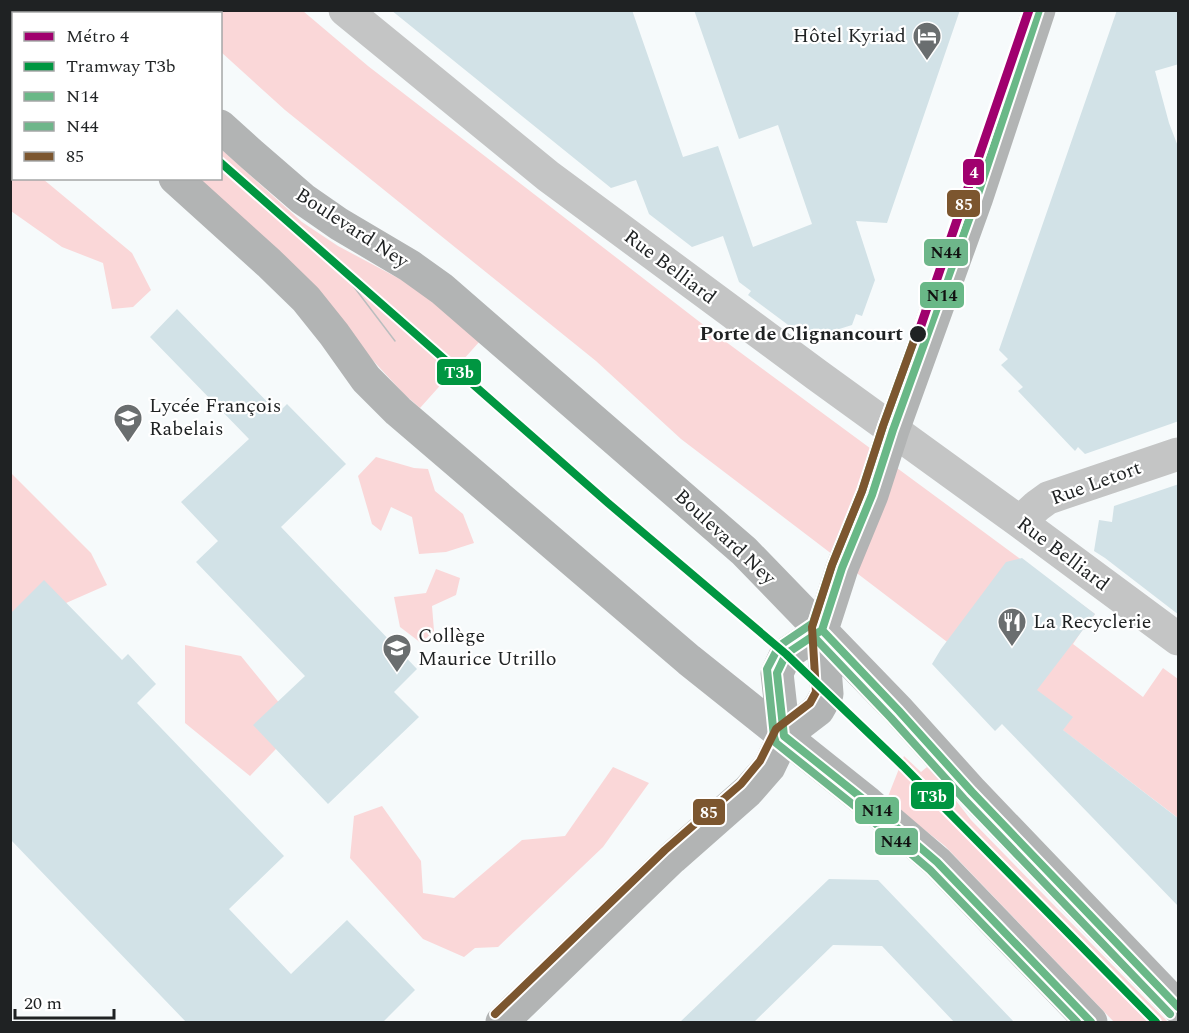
<svg xmlns="http://www.w3.org/2000/svg" width="1189" height="1033" font-family="Spectral,serif">
<style>
.green{fill:#fad7d8}
.building{fill:#d2e2e7}
.lines{fill:none;stroke-linecap:round;stroke-linejoin:round}
.minor{stroke:#c4c5c5;stroke-width:33}
.major{stroke:#b2b4b4;stroke-width:33}
.tram{stroke:#bbbebf;stroke-width:1.5}
.bus-1-casing{stroke:#fff;stroke-width:12}
.bus-2-casing{stroke:#fff;stroke-width:12}
.bus-3-casing{stroke:#fff;stroke-width:12}
.bus-1{stroke:#69b887;stroke-width:8}
.bus-2{stroke:#6eb68a;stroke-width:8}
.bus-3{stroke:#7c562f;stroke-width:8}
.tram-1-casing{stroke:#fff;stroke-width:12}
.tram-1{stroke:#009641;stroke-width:8}
.metro-1-casing{stroke:#fff;stroke-width:14}
.metro-1{stroke:#a0006e;stroke-width:9}
.stop-dot{fill:#1f2223;stroke:#fff;stroke-width:2}
.labels{text-anchor:middle;dominant-baseline:central;stroke-width:4.5;stroke-linejoin:round;paint-order:stroke}
.poi-label{font-size:20px;fill:#1f2223;stroke:#fff;text-anchor:start}
.street-label{font-size:20px;fill:#1f2223;stroke:#fff}
.stop-label{font-size:20px;font-weight:bold;fill:#1f2223;stroke:#fff;text-anchor:end}
.line-badge{stroke:#fff;stroke-width:2}
.badge-label{font-size:16px;text-anchor:middle;font-weight:bold;fill:#fff}
.pale-badge-label{font-size:16px;text-anchor:middle;font-weight:bold;fill:#111}
</style>
<rect width="100%" height="100%" fill="#f6fafb"/>
<path class="green" d="M176,11H303L368,66L714,333L1095,614L1085,630L1083,629L1073,644L1143,697L1163,668L1178,679V818L681,439L596,361L285,110L221,52L220,14L179,13Z
M10,149L13,151L14,178L43,179L132,253L151,290L133,307L112,309L103,263L62,247L11,211Z
M221,149L302,222L338,246L413,286L480,341L420,408L404,394L367,354L197,179L220,178Z
M376,457L414,468L428,469L435,491L463,514L474,543L446,552L419,554L412,517L391,507L381,531L372,524L358,476Z
M11,473L91,553L107,585L66,603L11,614Z
M436,569L460,578L456,595L432,606L434,631L421,643L400,627L394,597L426,593Z
M185,645L241,656L298,726L250,776L185,723Z
M904,756L921,772L927,767L937,776L971,820L1168,1022H1114L945,846L902,812L887,799Z
M613,767L649,783L603,847L498,947L475,948L464,957L423,939L350,858L354,816L382,806L421,861L423,893L454,898L522,840L565,836Z"/>
<path class="building" d="M391,10H632L683,157L718,146L753,247L812,224L778,125L739,139L694,10H960L887,223L856,221L875,280L862,316L856,314L852,325L807,339L748,295L751,291L739,282L723,236L692,247L649,214L636,180L611,188Z
M1117,10H1179V64L1155,71L1169,123L1179,149V421L1085,454L1078,447L1075,451L1018,391L1023,387L1001,365L1008,359L999,350Z
M177,309L278,413L287,404L346,464L281,527L417,669L394,692L419,717L328,804L253,725L305,676L196,562L218,541L181,502L249,439L150,337Z
M1179,484V615L1105,558L1094,551L1099,520L1112,522L1114,506Z
M1022,558L1095,614L1037,690L1073,717L1063,730L1179,819V907L1002,724L995,731L932,664L941,649L1006,562Z
M44,580L122,660L128,654L156,684L137,703L284,856L229,909L291,974L347,920L415,990L382,1023H187L10,839V614Z
M829,879L878,880L1015,1023H955L882,946L833,945L753,1023H679Z"/>
<g class="lines">
<path class="minor" d="M345,10L548,176L817,375L1020,522L1178,639
M1020,522L1037,506L1048,498L1178,454"/>
<path class="major" d="M96,10L99,14
M10,25L14,28
M220,126L251,154L303,199L339,224L410,266L442,289L744,551L899,711L972,792L1178,1007
M175,178L269,263L306,299L334,334L366,379L398,411L689,660L868,803L937,862L1091,1022
M784,736L777,673L786,654L822,630
M502,1022L672,858L748,791L769,767L784,736L818,710L827,694L822,630L842,568L872,495L893,430L976,200L1039,10"/>
<path class="tram" d="M335,262L395,341"/>
<g class="bus-1-casing">
<path id="bus-1" d="M1039,10L976,200L893,430L872,495L842,568L822,630L786,654L777,673L784,736L868,803L937,862L1091,1022
M822,630L899,711L972,792L1178,1007"/>
</g>
<g class="bus-2-casing">
<path id="bus-2" d="M1028,10L966,197L883,426L862,491L832,565L813,623L779,646L767,669L774,737L776,743L861,811L930,870L1077,1022
M814,637L891,718L964,799L1170,1014"/>
</g>
<g class="bus-3-casing">
<path id="bus-3" d="M495,1014L665,850L741,784L760,761L776,729L810,703L816,692L812,627L832,565L862,491L883,426L966,197L1028,10"/>
</g>
<use href="#bus-1" class="bus-1"/>
<use href="#bus-2" class="bus-2"/>
<use href="#bus-3" class="bus-3"/>
<g class="tram-1-casing">
<path id="tram-1" d="M220,162L608,503L786,654L903,766L1156,1022"/>
</g>
<use href="#tram-1" class="tram-1"/>
<g class="metro-1-casing">
<path id="metro-1" d="M918,334L1029,10"/>
</g>
<use href="#metro-1" class="metro-1"/>
</g>
<defs>
<g id="hotel-pin" transform="scale(1.5)"><path d="M0 17L-7.5 6A9.5 9.5 0 1 1 7.5 6Z" fill="#6a6e6f" stroke="#fff"/><path d="M-6-4.5h1.5V1H6V5H4.5V3h-9V5H-6ZM-4 0a1.8 1.8 0 1 1 3.6 0ZM.5 0V-2.5h3Q6-2.5 6 0Z" fill="#fff"/></g>
<g id="school-pin" transform="scale(1.5)"><path d="M0 17L-7.5 6A9.5 9.5 0 1 1 7.5 6Z" fill="#6a6e6f" stroke="#fff"/><path d="M0-5L7-2L0 1L-7-2ZM-4 1L0 2.5L4 1V4Q0 6-4 4Z" fill="#fff"/></g>
<g id="restaurant-pin" transform="scale(1.5)"><path d="M0 17L-7.5 6A9.5 9.5 0 1 1 7.5 6Z" fill="#6a6e6f" stroke="#fff"/><path d="M-5-6h1v4h1v-4h1v4h1v-4h1v5L-1.5 .5V6h-2V.5L-5-1ZM5-6V6H3V1.5H1.5Q1.5-4 5-6Z" fill="#fff"/></g>
</defs>
<g fill-rule="evenodd">
<use href="#hotel-pin" x="927" y="36"/>
<use href="#school-pin" x="128" y="418"/>
<use href="#restaurant-pin" x="1012" y="622"/>
<use href="#school-pin" x="397" y="648"/>
</g>
<circle class="stop-dot" cx="918" cy="334" r="9"/>
<g class="labels">
<g class="poi-label">
<text x="906" y="36" text-anchor="end">Hôtel Kyriad</text>
<text x="149" y="406">Lycée François<tspan x="149" dy="23">Rabelais</tspan></text>
<text x="1033" y="622">La Recyclerie</text>
<text x="418" y="636">Collège<tspan x="418" dy="23">Maurice Utrillo</tspan></text>
</g>
<g class="street-label">
<text transform="translate(352 228) rotate(33)">Boulevard Ney</text>
<text transform="translate(670 267) rotate(37)">Rue Belliard</text>
<text transform="translate(1096 483) rotate(-20)">Rue Letort</text>
<text transform="translate(725 537) rotate(43)">Boulevard Ney</text>
<text transform="translate(1063 554) rotate(37)">Rue Belliard</text>
</g>
<g class="stop-label">
<text x="903" y="334">Porte de Clignancourt</text>
</g>
</g>
<g class="line-badge">
<rect x="962" y="158" width="23" height="28" rx="6" fill="#a0006e"/>
<rect x="946" y="189" width="35" height="29" rx="6" fill="#7c562f"/>
<rect x="923" y="238" width="46" height="29" rx="6" fill="#6eb68a"/>
<rect x="919" y="281" width="46" height="28" rx="6" fill="#69b887"/>
<rect x="436" y="358" width="46" height="28" rx="6" fill="#009641"/>
<rect x="910" y="781" width="45" height="29" rx="6" fill="#009641"/>
<rect x="854" y="796" width="46" height="29" rx="6" fill="#69b887"/>
<rect x="692" y="798" width="34" height="28" rx="6" fill="#7c562f"/>
<rect x="874" y="827" width="45" height="29" rx="6" fill="#6eb68a"/>
</g>
<g class="badge-label">
<text x="974" y="178">4</text>
<text x="964" y="210">85</text>
<text x="459" y="378">T3b</text>
<text x="932" y="802">T3b</text>
<text x="709" y="818">85</text>
</g>
<g class="pale-badge-label">
<text x="946" y="258">N44</text>
<text x="942" y="301">N14</text>
<text x="877" y="816">N14</text>
<text x="896" y="847">N44</text>
</g>
<rect width="1189" height="1033" fill="none" stroke="#1f2223" stroke-width="24"/>
<rect x="12" y="12" width="210" height="168" fill="#ffffff" stroke="#a5a7a7" stroke-width="1.5"/>
<rect x="24" y="32" width="30" height="9" fill="#a0006e" stroke="#a5a7a7" stroke-width="1.5"/>
<text x="66" y="42" font-size="18" fill="#1f2223">Métro 4</text>
<rect x="24" y="62" width="30" height="9" fill="#009641" stroke="#a5a7a7" stroke-width="1.5"/>
<text x="66" y="72" font-size="18" fill="#1f2223">Tramway T3b</text>
<rect x="24" y="92" width="30" height="9" fill="#69b887" stroke="#a5a7a7" stroke-width="1.5"/>
<text x="66" y="102" font-size="18" fill="#1f2223">N14</text>
<rect x="24" y="122" width="30" height="9" fill="#6eb68a" stroke="#a5a7a7" stroke-width="1.5"/>
<text x="66" y="132" font-size="18" fill="#1f2223">N44</text>
<rect x="24" y="152" width="30" height="9" fill="#7c562f" stroke="#a5a7a7" stroke-width="1.5"/>
<text x="66" y="162" font-size="18" fill="#1f2223">85</text>
<path d="M15 1009v9h99v-9" fill="none" stroke="#1f2223" stroke-width="3"/>
<text x="24" y="1009" font-size="18" fill="#1f2223" stroke="#ffffff" stroke-width="4.5" paint-order="stroke">20 m</text>
</svg>
